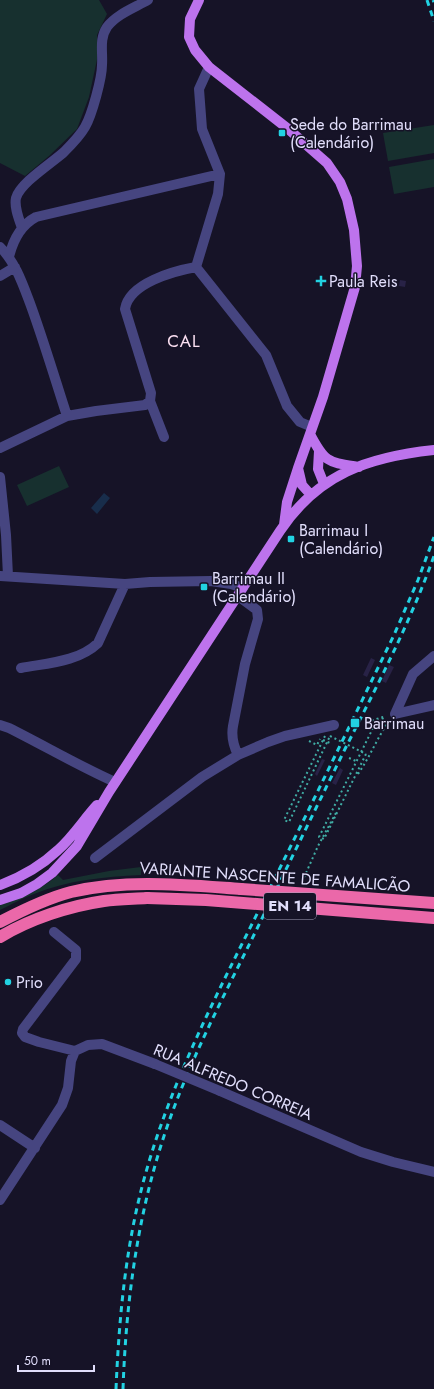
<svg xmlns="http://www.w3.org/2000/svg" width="434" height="1389" font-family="Jost,sans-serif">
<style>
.green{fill:#17302f}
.water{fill:#182d4b}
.building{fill:#282246}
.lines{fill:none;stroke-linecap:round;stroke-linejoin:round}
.path{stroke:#40aca4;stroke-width:2;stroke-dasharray:2 3;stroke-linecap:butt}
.minor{stroke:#464580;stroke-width:10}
.major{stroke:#bd73ed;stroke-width:10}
.highway{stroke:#eb68a9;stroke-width:12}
.rail{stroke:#22d2e2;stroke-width:3;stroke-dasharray:6 5;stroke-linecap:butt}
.path-bridge{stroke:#40aca4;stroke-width:2;stroke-dasharray:2 3;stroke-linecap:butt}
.minor-bridge{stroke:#464580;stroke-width:10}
.highway-bridge{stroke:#eb68a9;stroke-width:12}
.poi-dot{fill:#22d2e2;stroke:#161327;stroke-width:1.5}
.labels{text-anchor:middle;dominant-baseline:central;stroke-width:3;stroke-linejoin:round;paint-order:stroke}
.shield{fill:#161327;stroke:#a4a1bb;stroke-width:1}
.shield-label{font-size:15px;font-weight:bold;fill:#e1defb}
.poi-label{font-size:16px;fill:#e1defb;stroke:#161327;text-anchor:start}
.street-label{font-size:16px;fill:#e1defb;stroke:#161327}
.neighbourhood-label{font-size:17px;letter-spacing:1px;fill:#fbdff1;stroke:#161327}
</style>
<rect width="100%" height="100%" fill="#161327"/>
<path class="green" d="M0,0H99L107,14L97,35L98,55L89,97L77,129L49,156L25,176L0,163Z
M434,125V153L388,161L383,133Z
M434,159V187L394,194L389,167Z
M59,466L69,487L27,506L17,485Z
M141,867V875C104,877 68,880 34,894C22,898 11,905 0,910V905C20,900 43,888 58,875L63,880L109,871Z"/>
<path class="water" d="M104,493L110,498L97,514L91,508Z"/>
<path class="building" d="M400,280L406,281L405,287L399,286Z
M371,658L375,660L367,677L363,675Z
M389,665L394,667L386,683L382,681Z
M322,759L325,760L317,776L315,774Z
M340,768L343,770L336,785L332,783Z"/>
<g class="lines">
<path class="path" d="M367,722L386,716
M325,736L284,820L289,822L330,736H329
M323,740L330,743
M309,741L317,745L320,739
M366,754L324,839L319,837L376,722L386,717
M349,758L356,761
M358,774C370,757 377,738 389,721
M302,882L318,846L337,811"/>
<path class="minor" d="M209,67L199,89L202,129L220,174L218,194L196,267L266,355L287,406L300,422L312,427
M22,228C19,219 14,207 16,198C20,183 52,163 64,152C70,146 81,134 85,127C92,115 102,78 102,65C103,52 99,39 107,27C117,14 134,8 148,0
M0,247C16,263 23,285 31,306C44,342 55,379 67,416
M9,257C13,240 21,225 36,217L220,174
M0,276L15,267
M150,401L164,437
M0,448L67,416L96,411L145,405L150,401L151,393L125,309C129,283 174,271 196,267
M0,477L6,535L8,576
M0,576L125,584L150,582L211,581L231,584L243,588
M238,596L257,610L258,619L245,664L233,726C231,737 233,745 238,755
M21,668C47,663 78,662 98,643L125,584
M395,714L413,674L434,656
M395,714L434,705
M0,725L9,728C45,746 79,766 115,782
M95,858L202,777L238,755L268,742L285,736L334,725
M54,932L76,950V959L23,1029L22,1033L25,1037L39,1042L75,1051L88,1045L102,1044L155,1064
M220,1091L361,1152L393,1162L434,1172
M0,1125L35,1148
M0,1200L62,1105L68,1088L71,1061L75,1051"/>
<path class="major" d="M199,0L190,19L189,37L195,50L209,67L287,128L327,163L340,182L347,199L354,230L357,266L355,287L323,397L298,468L287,502L284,525
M310,434C325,463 328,462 359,467
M319,451L318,469L324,484
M298,468L302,485L311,495
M0,885C22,877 41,866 58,850C73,837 84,819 97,805
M0,900L21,893L37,884L52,873L77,846L109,792L280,531C318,474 368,457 434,450"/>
<path class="highway" d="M0,922C21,911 48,898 71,892C127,879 184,885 241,889
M0,937C30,919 69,906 104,901C118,899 132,899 147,898"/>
<path class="rail" d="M427,0L434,21
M433,0L434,2
M116,1389C119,1320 125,1251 143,1183C169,1085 216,996 261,906C306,816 350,725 394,635L418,580L434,537
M123,1389C126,1303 137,1218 164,1136C185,1072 216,1011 246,951C279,884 312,816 345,749C377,686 410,623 434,556"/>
<path class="path-bridge" d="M330,736L366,754"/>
<path class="minor-bridge" d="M155,1064L220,1091"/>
<path class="highway-bridge" d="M241,889L434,903
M147,898L206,900L434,918"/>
</g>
<g class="poi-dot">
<rect x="278" y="129" width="8" height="8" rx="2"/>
<path d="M319 275h4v4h4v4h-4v4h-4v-4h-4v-4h4z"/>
<rect x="287" y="535" width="8" height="8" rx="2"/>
<rect x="200" y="583" width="8" height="8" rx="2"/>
<rect x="350" y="718" width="10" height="10" rx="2"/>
<circle cx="8" cy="982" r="4"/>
</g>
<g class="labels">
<rect class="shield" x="264" y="893" width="52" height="26" rx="3"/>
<g class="shield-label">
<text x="290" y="906">EN 14</text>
</g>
<g class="poi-label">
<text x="290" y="124">Sede do Barrimau<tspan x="290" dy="18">(Calendário)</tspan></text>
<text x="329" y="281">Paula Reis</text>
<text x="299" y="530">Barrimau I<tspan x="299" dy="18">(Calendário)</tspan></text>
<text x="212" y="578">Barrimau II<tspan x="212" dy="18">(Calendário)</tspan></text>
<text x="364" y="723">Barrimau</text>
<text x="16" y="982">Prio</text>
</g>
<g class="street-label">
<text transform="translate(275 877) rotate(4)">VARIANTE NASCENTE DE FAMALICÃO</text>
<text transform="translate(233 1082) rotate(23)">RUA ALFREDO CORREIA</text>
</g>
<g class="neighbourhood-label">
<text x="184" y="341">CAL</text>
</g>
</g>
<path d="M18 1365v6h76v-6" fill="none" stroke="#e1defb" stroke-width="2"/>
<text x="24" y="1365" font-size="12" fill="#e1defb" stroke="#161327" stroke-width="3" paint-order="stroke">50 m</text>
</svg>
